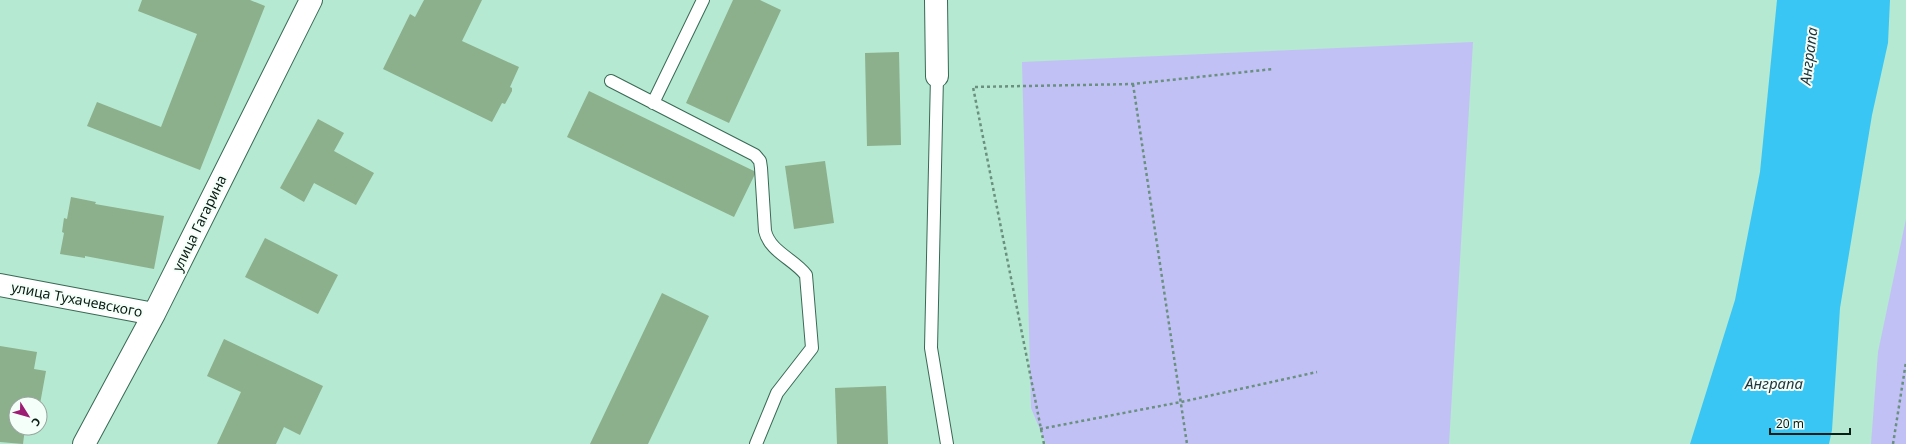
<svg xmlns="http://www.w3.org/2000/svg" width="1906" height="444" font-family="'Noto Sans',sans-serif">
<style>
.green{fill:#c2c1f6}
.water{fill:#39c6f4}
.building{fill:#8caf8c}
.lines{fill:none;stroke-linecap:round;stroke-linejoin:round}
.lane-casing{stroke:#396955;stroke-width:14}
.street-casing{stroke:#396955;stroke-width:24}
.path{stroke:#6a907f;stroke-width:2.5;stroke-dasharray:3 3;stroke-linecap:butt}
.lane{stroke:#fff;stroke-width:12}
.street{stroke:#fff;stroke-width:22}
.labels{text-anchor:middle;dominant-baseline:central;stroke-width:4;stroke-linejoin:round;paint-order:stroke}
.street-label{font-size:14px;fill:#0a1e16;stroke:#f5fffa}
.water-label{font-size:15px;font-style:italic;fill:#1e353d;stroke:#f5fffa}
</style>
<rect width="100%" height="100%" fill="#b5e9d1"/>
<path class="green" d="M1473,42L1449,444H1046L1031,408L1022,62Z
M1906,219V444H1871L1878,352Z"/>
<path class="water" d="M1777,0H1890L1888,43L1872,115L1840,308L1832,430L1829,444H1690L1735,300L1760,172Z"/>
<path class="building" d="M142,0H250L265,6L200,170L87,126L97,102L161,127L197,34L138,11Z
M424,0H482L462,41L519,67L510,87L512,88V91L505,104L502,103L492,122L383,69L410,14L415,17Z
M733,0H760L781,10L729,123L686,103Z
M899,52L901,145L867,146L865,53Z
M589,91L756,172L734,217L567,137Z
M318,119L344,133L334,151L374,173L356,205L314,183L304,202L280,188Z
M825,161L834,223L794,229L785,166Z
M71,197L96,202L95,204L164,216L154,269L85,256V258L60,254L64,233L62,232L64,218L67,219Z
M265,238L338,275L318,314L245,277Z
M662,293L709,316L648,444H590Z
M224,339L323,386L300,435L284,427L276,444H217L241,392L207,376Z
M0,346L37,352L34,369L46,371L40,404L29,402V404H16V428H25L23,444L0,442Z
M886,386L888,444H837L835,388Z"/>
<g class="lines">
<g class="lane-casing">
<path id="lane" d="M937,76L931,348L947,444
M611,81L755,155L760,161L761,168L765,231C770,252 794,259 806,275L812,348L777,393L756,444
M653,103L703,0"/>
</g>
<g class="street-casing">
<path id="street" d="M936,0L937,76
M0,285L154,314
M84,444L154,314L311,0"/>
</g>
<path class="path" d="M1133,84L1187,444
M1040,429L1181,402L1317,372
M1044,444L973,87L1133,84L1273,69
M1893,444L1906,362"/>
<use href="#lane" class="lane"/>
<use href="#street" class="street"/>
</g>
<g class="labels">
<g class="street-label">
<text transform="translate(199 223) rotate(-64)">улица Гагарина</text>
<text transform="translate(77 299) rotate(11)">улица Тухачевского</text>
</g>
<g class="water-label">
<text transform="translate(1808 56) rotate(-83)">Анграпа</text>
<text x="1774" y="383">Анграпа</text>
</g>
</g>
<g transform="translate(28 416) rotate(127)"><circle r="19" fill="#f5fffa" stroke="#97a59f"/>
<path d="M0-3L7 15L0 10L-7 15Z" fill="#9c1d73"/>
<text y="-6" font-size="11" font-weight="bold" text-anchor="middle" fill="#0a1e16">С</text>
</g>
<path d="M1770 428v6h80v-6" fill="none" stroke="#0a1e16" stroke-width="2"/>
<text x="1776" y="428" font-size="12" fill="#0a1e16" stroke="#f5fffa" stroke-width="3" paint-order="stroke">20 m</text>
</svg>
